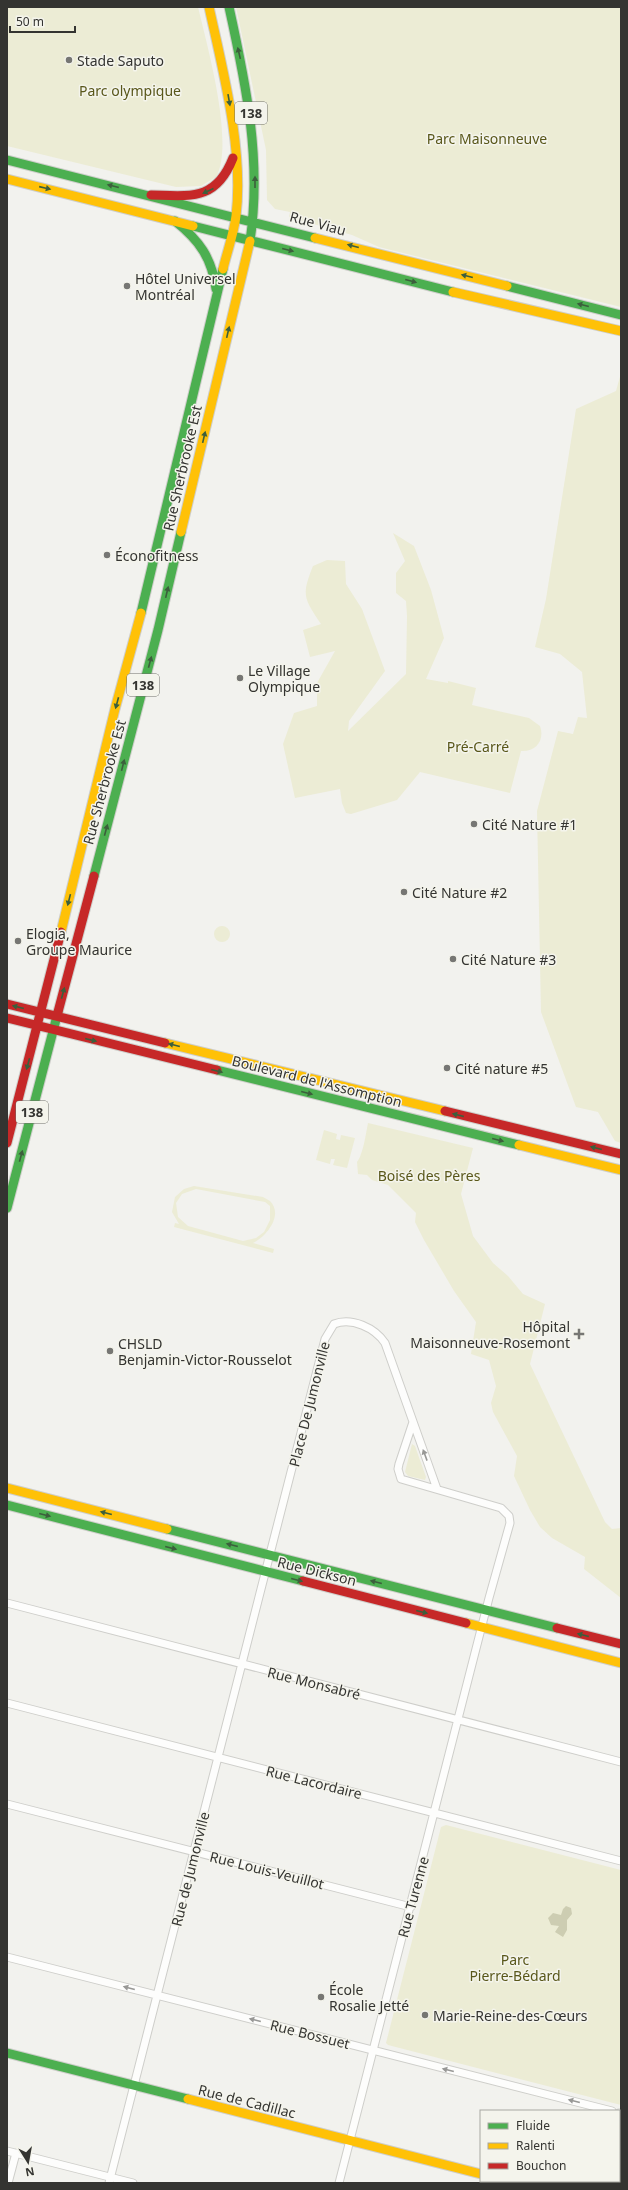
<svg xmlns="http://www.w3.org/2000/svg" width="628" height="2190" font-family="'Noto Sans',sans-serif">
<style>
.green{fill:#ececd5;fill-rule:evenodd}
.water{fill:#cdcdb2}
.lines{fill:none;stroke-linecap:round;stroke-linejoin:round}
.street-casing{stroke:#cececa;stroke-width:9}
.fast-casing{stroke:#cececa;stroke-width:11}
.slow-casing{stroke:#cececa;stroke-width:11}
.jam-casing{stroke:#cececa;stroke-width:11}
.street{stroke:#fdfdfc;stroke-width:7}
.fast{stroke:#4caf50;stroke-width:9}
.slow{stroke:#ffc107;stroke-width:9}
.jam{stroke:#c62828;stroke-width:9}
.oneway{fill:#3c5f3c}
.oneway2{fill:#989896}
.poi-dot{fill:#767673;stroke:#f4f4ec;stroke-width:1.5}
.labels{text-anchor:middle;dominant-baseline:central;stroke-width:3;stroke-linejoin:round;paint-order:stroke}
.shield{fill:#f4f4ec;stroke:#6e6e69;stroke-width:1}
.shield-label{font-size:13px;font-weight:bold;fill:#343431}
.poi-label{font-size:14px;fill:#343431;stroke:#f4f4ec;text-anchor:start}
.park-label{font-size:14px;fill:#59571a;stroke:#f4f4ec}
.street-label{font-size:14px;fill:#343431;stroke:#f4f4ec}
</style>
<rect width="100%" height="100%" fill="#f2f2ee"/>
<path class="green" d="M7,7H198C207,45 235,144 216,177L201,186L176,187L7,146Z
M236,7H621V307L379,247L352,235L289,217L290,212L275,209L267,200L266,150Z
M621,373V1143L615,1141L598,1112L576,1107L541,1012L537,811L558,731L573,734L578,717L587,718L582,672L560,654L535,647L546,599L576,409L616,391Z
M393,533L414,546L431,590L444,638L426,679L448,683V681L476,688L472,705L529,718L540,726C545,740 536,752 521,751L510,793L420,772L397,800L351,814L346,813L342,803L340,789L295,798L283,744L294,713L317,706V683L335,651L310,657L303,630L321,624C304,598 301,596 313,566L327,560L345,561L346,584L362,609L385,671L349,721L348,731L406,674L407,616L406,601L396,593V573L405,561Z
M214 934a8 8 0 1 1 16 0a8 8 0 1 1-16 0Z
M368,1123L473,1148L461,1194L473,1236L493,1263L508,1276L523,1294L545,1304L530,1364L605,1522L612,1529L621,1528V1598L584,1569L585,1557L552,1538L540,1527L530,1510L514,1476L517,1456L493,1412L491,1403L496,1386L489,1360L471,1354L476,1322L454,1291L424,1240L415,1222L416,1213L388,1185L372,1180L367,1175L358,1174L357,1162C363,1155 366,1133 368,1123Z
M324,1130L337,1134L336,1139L340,1140L341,1135L355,1138L347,1168L333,1165L335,1159H331L330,1164L316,1160Z
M194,1186L263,1197L270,1201C284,1215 266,1237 253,1243L274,1249L273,1253L174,1227L175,1223L179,1224L172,1212L175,1197L184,1189ZM196,1189L265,1202L270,1206V1220L264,1232L256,1238L243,1241L188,1226L178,1217L176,1203L182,1194Z
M412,1444L415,1446L426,1477L425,1480L408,1476L405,1472Z
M446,1825L621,1870V2105L388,2045L386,2043L441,1827Z"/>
<path class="water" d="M566,1906L571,1908L572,1914L567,1920V1930L563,1937L555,1932L559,1926L551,1925L548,1918L553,1913L561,1915L563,1909Z"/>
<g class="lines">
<g class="street-casing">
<path id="street" d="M7,1603L621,1762
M7,1703L621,1861
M7,1804L411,1907
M7,1957L612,2111
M619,2113H621
M7,2151L133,2183
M8,2183L16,2153
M109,2183L325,1339L334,1324C352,1317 375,1328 385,1343L437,1489
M339,2183L489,1598L510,1523L509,1516L501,1508L401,1479L398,1469L399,1464L413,1422
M570,2183V2181"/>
</g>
<g class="fast-casing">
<path id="fast" d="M229,7C246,84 262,161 250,241
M7,160L315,238
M175,221C199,240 212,258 216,289
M193,226L453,292
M507,286L621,315
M141,613L223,269
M94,876L158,630L181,532
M217,1070L519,1145
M7,1208L58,1012
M7,1505L303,1581
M167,1529L557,1628
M7,2053L188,2099"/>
</g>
<g class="slow-casing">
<path id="slow" d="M209,7C223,71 244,151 236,216C234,233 227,252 223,269
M7,179L193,226
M315,238L507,286
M453,292L621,331
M181,532L250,241
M61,932L115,709L141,613
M165,1043L445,1111
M519,1145L621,1170
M7,1488L167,1529
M466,1623L621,1663
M188,2099L481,2174"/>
</g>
<g class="jam-casing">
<path id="jam" d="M151,195C191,196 216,201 233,158
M7,1004L165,1043
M58,1012L94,876
M7,1018L217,1070
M445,1111L621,1154
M7,1143L61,932
M303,1581L466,1623
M557,1628L621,1644
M507,2181L515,2183"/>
</g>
<use href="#street" class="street"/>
<use href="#fast" class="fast"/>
<use href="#slow" class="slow"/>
<use href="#jam" class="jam"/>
</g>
<defs><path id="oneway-solid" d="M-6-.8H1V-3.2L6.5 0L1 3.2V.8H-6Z"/></defs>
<g class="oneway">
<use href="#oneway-solid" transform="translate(239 53) rotate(-103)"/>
<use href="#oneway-solid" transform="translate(229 100) rotate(80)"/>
<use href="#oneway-solid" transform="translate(255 182) rotate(-90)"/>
<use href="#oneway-solid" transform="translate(113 186) rotate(-166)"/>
<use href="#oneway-solid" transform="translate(45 188) rotate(13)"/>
<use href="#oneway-solid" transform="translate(208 191) rotate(156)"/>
<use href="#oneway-solid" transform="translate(353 246) rotate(-165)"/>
<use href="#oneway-solid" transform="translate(288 250) rotate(14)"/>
<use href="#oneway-solid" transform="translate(467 276) rotate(-166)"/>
<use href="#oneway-solid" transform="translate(411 281) rotate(15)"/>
<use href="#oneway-solid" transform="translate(583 305) rotate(-166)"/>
<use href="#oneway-solid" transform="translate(228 332) rotate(-77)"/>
<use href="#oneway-solid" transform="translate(204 437) rotate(-77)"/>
<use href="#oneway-solid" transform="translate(167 592) rotate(-77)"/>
<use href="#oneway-solid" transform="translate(150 662) rotate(-75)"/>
<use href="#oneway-solid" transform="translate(117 703) rotate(105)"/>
<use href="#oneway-solid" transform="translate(123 765) rotate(-76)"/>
<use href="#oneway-solid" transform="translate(106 830) rotate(-75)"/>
<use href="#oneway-solid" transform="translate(69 900) rotate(104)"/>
<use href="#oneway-solid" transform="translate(63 993) rotate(-75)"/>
<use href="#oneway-solid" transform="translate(18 1007) rotate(-166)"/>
<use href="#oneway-solid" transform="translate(91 1040) rotate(14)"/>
<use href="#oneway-solid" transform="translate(174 1045) rotate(-166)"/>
<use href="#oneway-solid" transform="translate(28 1064) rotate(105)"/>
<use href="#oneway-solid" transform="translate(217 1071) rotate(14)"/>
<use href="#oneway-solid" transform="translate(307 1093) rotate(14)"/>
<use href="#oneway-solid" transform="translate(458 1115) rotate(-166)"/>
<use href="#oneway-solid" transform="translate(498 1140) rotate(14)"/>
<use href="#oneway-solid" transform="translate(596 1148) rotate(-166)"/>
<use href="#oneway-solid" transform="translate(21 1156) rotate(-75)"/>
<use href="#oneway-solid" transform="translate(106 1513) rotate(-166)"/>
<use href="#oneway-solid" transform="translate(45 1515) rotate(14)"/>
<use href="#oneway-solid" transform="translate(232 1545) rotate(-166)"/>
<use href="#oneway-solid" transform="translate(171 1548) rotate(14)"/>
<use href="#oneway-solid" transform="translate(297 1580) rotate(14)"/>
<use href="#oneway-solid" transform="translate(376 1582) rotate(-166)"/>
<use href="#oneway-solid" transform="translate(422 1612) rotate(14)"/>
<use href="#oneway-solid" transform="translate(583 1635) rotate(-166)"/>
</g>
<g class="oneway2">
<use href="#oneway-solid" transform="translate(425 1455) rotate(-110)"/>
<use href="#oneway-solid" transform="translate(129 1988) rotate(-165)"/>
<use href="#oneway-solid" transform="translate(255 2020) rotate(-166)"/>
<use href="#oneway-solid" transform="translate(448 2070) rotate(-166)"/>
<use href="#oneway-solid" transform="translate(574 2101) rotate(-166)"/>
</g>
<g class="poi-dot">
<circle cx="69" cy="60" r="4"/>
<circle cx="127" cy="286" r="4"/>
<circle cx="107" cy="555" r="4"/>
<circle cx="240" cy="678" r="4"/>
<circle cx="474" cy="824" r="4"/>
<circle cx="404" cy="892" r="4"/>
<circle cx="18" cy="941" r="4"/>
<circle cx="453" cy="959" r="4"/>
<circle cx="447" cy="1068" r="4"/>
<path d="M577 1328h4v4h4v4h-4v4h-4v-4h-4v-4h4z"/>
<circle cx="110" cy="1351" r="4"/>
<circle cx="321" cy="1997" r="4"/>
<circle cx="425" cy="2015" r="4"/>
</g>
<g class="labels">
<g class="shield">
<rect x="235" y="102" width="32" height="22" rx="3"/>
<rect x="127" y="674" width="32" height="22" rx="3"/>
<rect x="16" y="1101" width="32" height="22" rx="3"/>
</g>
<g class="shield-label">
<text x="251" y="113">138</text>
<text x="143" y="685">138</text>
<text x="32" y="1112">138</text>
</g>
<g class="poi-label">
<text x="77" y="60">Stade Saputo</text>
<text x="135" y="278">Hôtel Universel<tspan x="135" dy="16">Montréal</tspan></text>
<text x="115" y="555">Éconofitness</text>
<text x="248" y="670">Le Village<tspan x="248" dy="16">Olympique</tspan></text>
<text x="482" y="824">Cité Nature #1</text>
<text x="412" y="892">Cité Nature #2</text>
<text x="26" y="933">Elogia,<tspan x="26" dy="16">Groupe Maurice</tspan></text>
<text x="461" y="959">Cité Nature #3</text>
<text x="455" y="1068">Cité nature #5</text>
<text x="570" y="1326" text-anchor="end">Hôpital<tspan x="570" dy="16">Maisonneuve-Rosemont</tspan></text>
<text x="118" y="1343">CHSLD<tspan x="118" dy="16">Benjamin-Victor-Rousselot</tspan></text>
<text x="329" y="1989">École<tspan x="329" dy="16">Rosalie Jetté</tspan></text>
<text x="433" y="2015">Marie-Reine-des-Cœurs</text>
</g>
<g class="park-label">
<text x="130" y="90">Parc olympique</text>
<text x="487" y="138">Parc Maisonneuve</text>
<text x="478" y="746">Pré-Carré</text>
<text x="429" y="1175">Boisé des Pères</text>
<text x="515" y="1959">Parc<tspan x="515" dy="16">Pierre-Bédard</tspan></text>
</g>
<g class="street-label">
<text transform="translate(318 223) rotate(15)">Rue Viau</text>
<text transform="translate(182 468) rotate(-77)">Rue Sherbrooke Est</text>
<text transform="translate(104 782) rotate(-75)">Rue Sherbrooke Est</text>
<text transform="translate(317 1081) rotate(14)">Boulevard de l'Assomption</text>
<text transform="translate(309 1404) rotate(-76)">Place De Jumonville</text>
<text transform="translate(317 1571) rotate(14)">Rue Dickson</text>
<text transform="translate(314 1683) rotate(14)">Rue Monsabré</text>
<text transform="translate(314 1782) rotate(14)">Rue Lacordaire</text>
<text transform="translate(190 1869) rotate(-76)">Rue de Jumonville</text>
<text transform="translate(267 1870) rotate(14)">Rue Louis-Veuillot</text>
<text transform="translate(413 1897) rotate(-75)">Rue Turenne</text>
<text transform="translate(310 2034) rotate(14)">Rue Bossuet</text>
<text transform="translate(247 2101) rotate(14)">Rue de Cadillac</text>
</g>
</g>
<rect width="628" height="2190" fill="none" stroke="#343431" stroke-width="16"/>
<rect x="480" y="2110" width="140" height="72" fill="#f4f4ec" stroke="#a7a7a1"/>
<rect x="488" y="2123" width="20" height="6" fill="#4caf50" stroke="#a7a7a1"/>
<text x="516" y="2130" font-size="12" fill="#343431">Fluide</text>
<rect x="488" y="2143" width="20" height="6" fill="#ffc107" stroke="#a7a7a1"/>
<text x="516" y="2150" font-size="12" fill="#343431">Ralenti</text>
<rect x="488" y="2163" width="20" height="6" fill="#c62828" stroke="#a7a7a1"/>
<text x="516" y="2170" font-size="12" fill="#343431">Bouchon</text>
<g transform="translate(28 2162) rotate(169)" stroke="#f4f4ec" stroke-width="3" paint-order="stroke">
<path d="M0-3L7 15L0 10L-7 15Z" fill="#343431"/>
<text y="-6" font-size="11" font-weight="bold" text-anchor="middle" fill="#343431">N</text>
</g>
<path d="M10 26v6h65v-6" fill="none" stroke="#343431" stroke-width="2"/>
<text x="16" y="26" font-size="12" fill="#343431" stroke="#f4f4ec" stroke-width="3" paint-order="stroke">50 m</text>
</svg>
